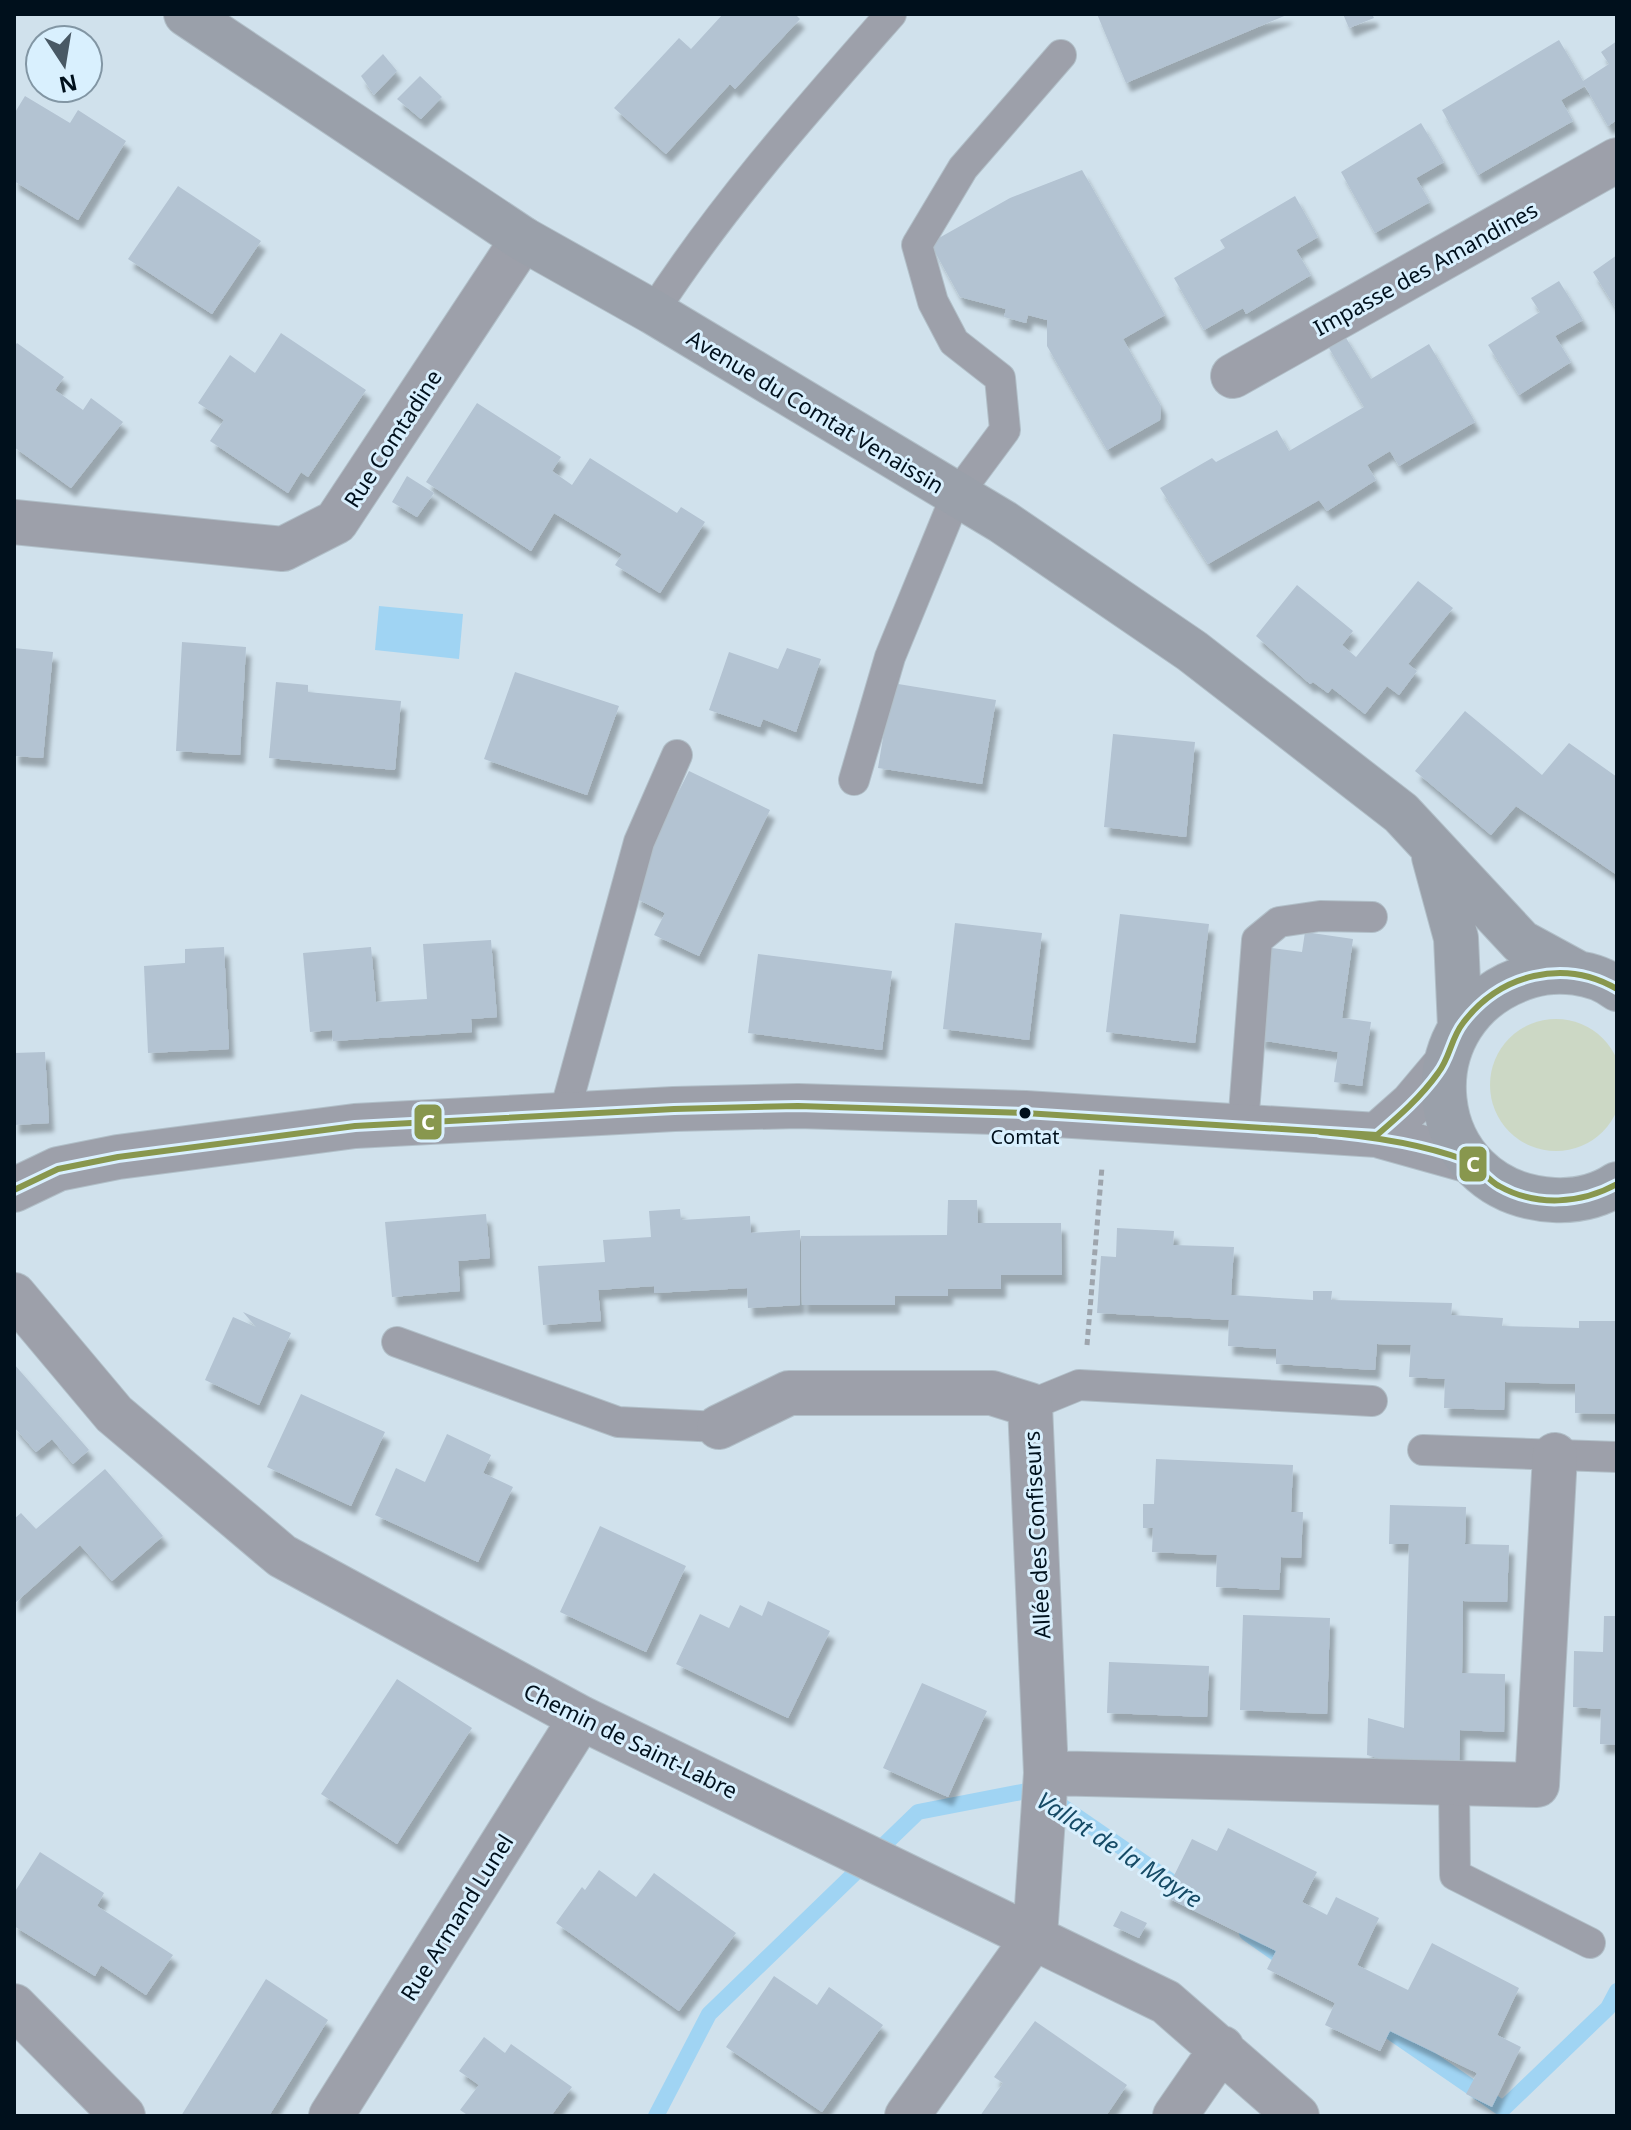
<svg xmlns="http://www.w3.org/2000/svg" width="1631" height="2130" font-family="'Noto Sans',sans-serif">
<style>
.green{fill:#ccd8c5}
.water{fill:#a0d4f3}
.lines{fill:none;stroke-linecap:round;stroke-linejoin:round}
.stream{stroke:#a0d4f3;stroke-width:16}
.building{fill:#b3c3d2;filter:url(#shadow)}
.service-casing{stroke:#b1bfc8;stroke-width:32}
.minor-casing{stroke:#b1bfc8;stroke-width:46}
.secondary-casing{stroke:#b1bfc8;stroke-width:46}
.path{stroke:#9ea5ad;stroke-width:5;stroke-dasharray:6 4;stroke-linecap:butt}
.service{stroke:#9da0aa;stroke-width:30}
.minor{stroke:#9da0aa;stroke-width:44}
.secondary{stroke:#9aa0aa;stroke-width:44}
.bus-1-casing{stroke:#d9f0fe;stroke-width:12}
.bus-1{stroke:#88974e;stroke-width:6}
.bus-dot{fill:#00101c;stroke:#d9f0fe;stroke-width:3}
.labels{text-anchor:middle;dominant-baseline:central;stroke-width:6;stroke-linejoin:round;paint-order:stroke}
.bus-label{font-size:20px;fill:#00101c;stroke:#d9f0fe}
.street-label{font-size:22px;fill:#00101c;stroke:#d9f0fe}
.water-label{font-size:24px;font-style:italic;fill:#164b66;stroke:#d9f0fe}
.line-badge{stroke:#d9f0fe;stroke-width:3}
.badge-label{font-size:22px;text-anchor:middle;font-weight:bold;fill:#fff}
</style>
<defs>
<filter id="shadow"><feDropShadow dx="5" dy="9" stdDeviation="2" flood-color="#0004"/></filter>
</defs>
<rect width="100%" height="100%" fill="#d0e1ec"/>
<path class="green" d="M1490 1085a66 66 0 1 1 132 0a66 66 0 1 1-132 0Z"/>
<path class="water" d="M379,606L463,614L459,659L375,650Z"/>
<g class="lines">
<path class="stream" d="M1247,1933L1290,1963
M1372,2019L1503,2109L1608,2008L1617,1991
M656,2116L709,2014L918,1812L1037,1789L1188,1893"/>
</g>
<path class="building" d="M723,14H795L800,19L735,89L730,84L666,154L614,108L679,38L691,49Z
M1097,14H1289L1126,83Z
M1343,14H1372L1374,18L1349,28Z
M1559,40L1583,81L1609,64L1601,52L1617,41V120L1608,126L1585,86L1561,100L1573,121L1478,175L1442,110Z
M383,54L397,71L374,95L361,76Z
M420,76L442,97L421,119L397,99Z
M25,96L70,123L78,110L126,141L78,220L14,181V114Z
M1421,123L1444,162L1416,178L1430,202L1375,233L1341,172Z
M1082,170L1165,315L1123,339L1161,406L1160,420L1107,450L1047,346V320L1028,315L1026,323L1004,317L1006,309L960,297L930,243L1010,198Z
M178,186L261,241L212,314L128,259Z
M1295,196L1318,237L1296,250L1311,275L1246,314L1243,308L1204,330L1174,278L1225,248L1220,240Z
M1617,255V310L1593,272Z
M1559,281L1583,320L1555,336L1571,362L1519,395L1488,345L1540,312L1531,298Z
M281,333L366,390L308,477L301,472L288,493L210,441L224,420L198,403L230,355L255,373Z
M1343,333L1371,379L1429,344L1475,422L1399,466L1390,451L1367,465L1376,480L1327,511L1319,500L1208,564L1160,488L1212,458L1216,462L1277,430L1289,451L1364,407L1326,343Z
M17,343L64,377L55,390L83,410L91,398L123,422L71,488L14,447V347Z
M477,403L561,457L552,471L572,485L590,458L677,513L681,507L705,522L660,593L615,565L622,554L554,513L531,551L426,482Z
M407,476L434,493L417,517L392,502Z
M1418,581L1453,608L1408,664L1417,671L1399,695L1387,686L1365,714L1332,688L1328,693L1313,682L1310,684L1256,636L1297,585L1353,631L1342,645L1356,657Z
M182,642L246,647L240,755L176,751Z
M14,648L53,652L43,758L14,756Z
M787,648L821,659L796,732L763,719L760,727L709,710L729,652L778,669Z
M515,672L619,706L587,795L484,759Z
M276,682L308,685V692L401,701L395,770L269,758Z
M892,683L996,700L982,784L878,768Z
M1465,711L1542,775L1569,743L1617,777V875L1516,806L1491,835L1415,771Z
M1113,734L1195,742L1186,837L1104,827Z
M689,771L770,810L699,956L654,935L665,913L635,898L652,844Z
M1120,914L1209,924L1195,1043L1106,1032Z
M955,923L1042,933L1029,1040L943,1029Z
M1305,932L1353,939L1342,1018L1371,1022L1362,1086L1334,1082L1338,1052L1259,1040L1272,948L1302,952Z
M491,940L497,1017L471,1019L472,1032L333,1041L332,1030L310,1032L303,953L371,947L376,1002L427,999L423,944Z
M224,947L229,1049L148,1053L144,966L185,963V949Z
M758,954L892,971L882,1050L748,1033Z
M45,1052L49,1123L14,1125V1053Z
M948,1200H977L978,1223H1061L1062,1275H1001V1289H948V1296H895V1305H802L801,1236L947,1235Z
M680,1209L681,1220L750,1216L751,1233L800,1230V1305L748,1308L747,1288L654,1293V1286L598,1290L601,1321L543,1325L538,1266L605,1262L603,1240L651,1237L649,1211Z
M486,1214L490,1258L458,1261L460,1291L392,1297L385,1222Z
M1117,1228L1174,1231L1173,1245L1234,1247L1231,1295L1313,1300V1291H1332L1331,1300L1452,1303L1451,1315L1503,1318L1502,1326L1579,1328V1321H1617V1414L1575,1413V1384L1505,1382L1504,1410L1444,1408L1445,1379L1409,1377L1411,1345L1377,1344L1375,1370L1276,1364V1349L1228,1346L1229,1320L1097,1313L1101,1256L1116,1257Z
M243,1312L291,1333L259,1405L205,1380L233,1317L256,1327Z
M14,1364L89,1450L73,1464L52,1439L36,1452L14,1427Z
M301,1394L385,1432L351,1506L267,1467Z
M447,1434L491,1455L483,1473L513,1487L478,1562L375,1515L396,1468L425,1482Z
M1156,1459L1293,1465L1291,1512H1303L1301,1558L1281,1557L1279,1590L1216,1587L1217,1555L1152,1552L1153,1528H1143V1504H1154Z
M105,1469L163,1536L112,1581L80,1545L14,1604V1519L21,1513L36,1529Z
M1390,1505L1466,1507L1465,1544L1509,1545L1507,1602L1463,1601L1462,1673L1505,1674L1504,1732L1460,1730L1459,1766L1403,1765L1367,1755L1368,1718L1404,1728L1409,1544H1389Z
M600,1526L686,1566L646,1652L560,1612Z
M768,1601L830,1631L788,1718L676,1664L700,1614L729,1628L740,1605L762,1616Z
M1243,1615L1330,1618L1327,1714L1240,1710Z
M1604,1616H1617V1745L1600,1744L1601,1709L1573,1707L1574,1651L1603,1652Z
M1109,1662L1209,1666L1207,1717L1107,1713Z
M397,1679L472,1728L397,1844L321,1794Z
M922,1683L987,1711L948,1797L883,1768Z
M1228,1828L1317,1872L1302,1902L1327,1915L1336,1897L1379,1918L1357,1965L1408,1990L1432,1943L1519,1988L1497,2035L1521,2047L1492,2107L1466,2094L1477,2073L1390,2031L1380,2051L1325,2025L1335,2003L1267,1969L1276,1951L1164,1896L1192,1839L1217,1851Z
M40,1852L104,1893L97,1906L173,1955L146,1995L101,1965L95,1976L14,1926V1893Z
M599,1870L636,1897L654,1873L736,1933L679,2011L556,1923L582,1887L585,1890Z
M1121,1911L1147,1923L1139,1938L1113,1926Z
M774,1976L817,2005L829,1987L883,2025L822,2112L726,2047Z
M266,1979L328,2020L269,2116H181Z
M1035,2021L1127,2085L1106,2116H980L1003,2083L994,2077Z
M484,2037L505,2053L511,2044L572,2087L551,2116H469L460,2110L479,2085L459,2071Z"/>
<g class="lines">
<g class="service-casing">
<path id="service" d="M653,312C724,203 805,112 891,14
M854,780L890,657L956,496L1005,430L1000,378L954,342L933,302L917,245L963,168L1061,55
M564,1115L639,842L677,755
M1243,1126L1257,940L1279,922L1320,916L1372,917
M397,1342L618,1422L719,1427
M1030,1405L1079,1385L1372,1401
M1423,1450L1617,1457
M1454,1784L1455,1875L1590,1943"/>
</g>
<g class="minor-casing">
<path id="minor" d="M1233,376L1617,160
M14,522L283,549L336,522L523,239
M1377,1135L1412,1104L1444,1066
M14,1190L58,1169L118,1157L355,1126L674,1109L798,1106L1025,1113L1377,1135L1470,1161
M14,1295L114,1414L282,1556L581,1718L1166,2002L1297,2116
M719,1427L789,1393H992L1030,1405L1046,1773L1035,1936L907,2116
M1046,1773L1537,1785L1555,1455
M14,2006L123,2116
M331,2116L581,1718
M1175,2116L1222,2048"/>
</g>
<g class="secondary-casing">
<path id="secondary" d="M186,14L523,239L653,312L1003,522L1192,651L1401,813L1521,942L1578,973
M1434,857L1456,938L1460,1027
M1617,989C1594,971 1557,968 1530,976C1403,1014 1421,1193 1554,1200C1576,1201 1599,1196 1617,1184"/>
</g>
<path class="path" d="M1087,1345L1102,1167"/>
<use href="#service" class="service"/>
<use href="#minor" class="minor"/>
<use href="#secondary" class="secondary"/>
<g class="bus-1-casing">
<path id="bus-1" d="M1320,1132C1369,1136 1419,1143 1465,1160C1479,1165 1486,1179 1499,1186C1536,1207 1581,1204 1617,1184
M14,1190L58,1169L118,1157L355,1126L674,1109L798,1106L1025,1113L1377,1135C1399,1116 1421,1097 1438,1073C1450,1058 1451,1038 1463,1023C1500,974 1564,958 1617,989"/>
</g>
<use href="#bus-1" class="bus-1"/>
</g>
<circle class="bus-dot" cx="1025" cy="1113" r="7"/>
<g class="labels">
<g class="bus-label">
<text x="1025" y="1136">Comtat</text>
</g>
<g class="street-label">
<text transform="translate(1425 268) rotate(-29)">Impasse des Amandines</text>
<text transform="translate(816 411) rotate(31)">Avenue du Comtat Venaissin</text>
<text transform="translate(392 438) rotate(-57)">Rue Comtadine</text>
<text transform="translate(1036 1535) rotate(-93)">Allée des Confiseurs</text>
<text transform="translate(631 1740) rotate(26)">Chemin de Saint-Labre</text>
<text transform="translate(456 1917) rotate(-58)">Rue Armand Lunel</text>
</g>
<g class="water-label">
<text transform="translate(1120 1849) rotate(33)">Vallat de la Mayre</text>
</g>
</g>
<g class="line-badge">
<rect x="413" y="1103" width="30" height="38" rx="8" fill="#88974e"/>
<rect x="1458" y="1145" width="30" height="38" rx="8" fill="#88974e"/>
</g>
<g class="badge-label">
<text x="428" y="1130">C</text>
<text x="1473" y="1172">C</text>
</g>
<rect width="1631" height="2130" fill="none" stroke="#00101c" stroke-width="32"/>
<g transform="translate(64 64) rotate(168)"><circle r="38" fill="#d9f0fe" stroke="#8296a4" stroke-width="2"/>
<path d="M0-6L14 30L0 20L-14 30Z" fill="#495965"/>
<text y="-12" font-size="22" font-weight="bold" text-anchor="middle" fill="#00101c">N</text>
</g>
</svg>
